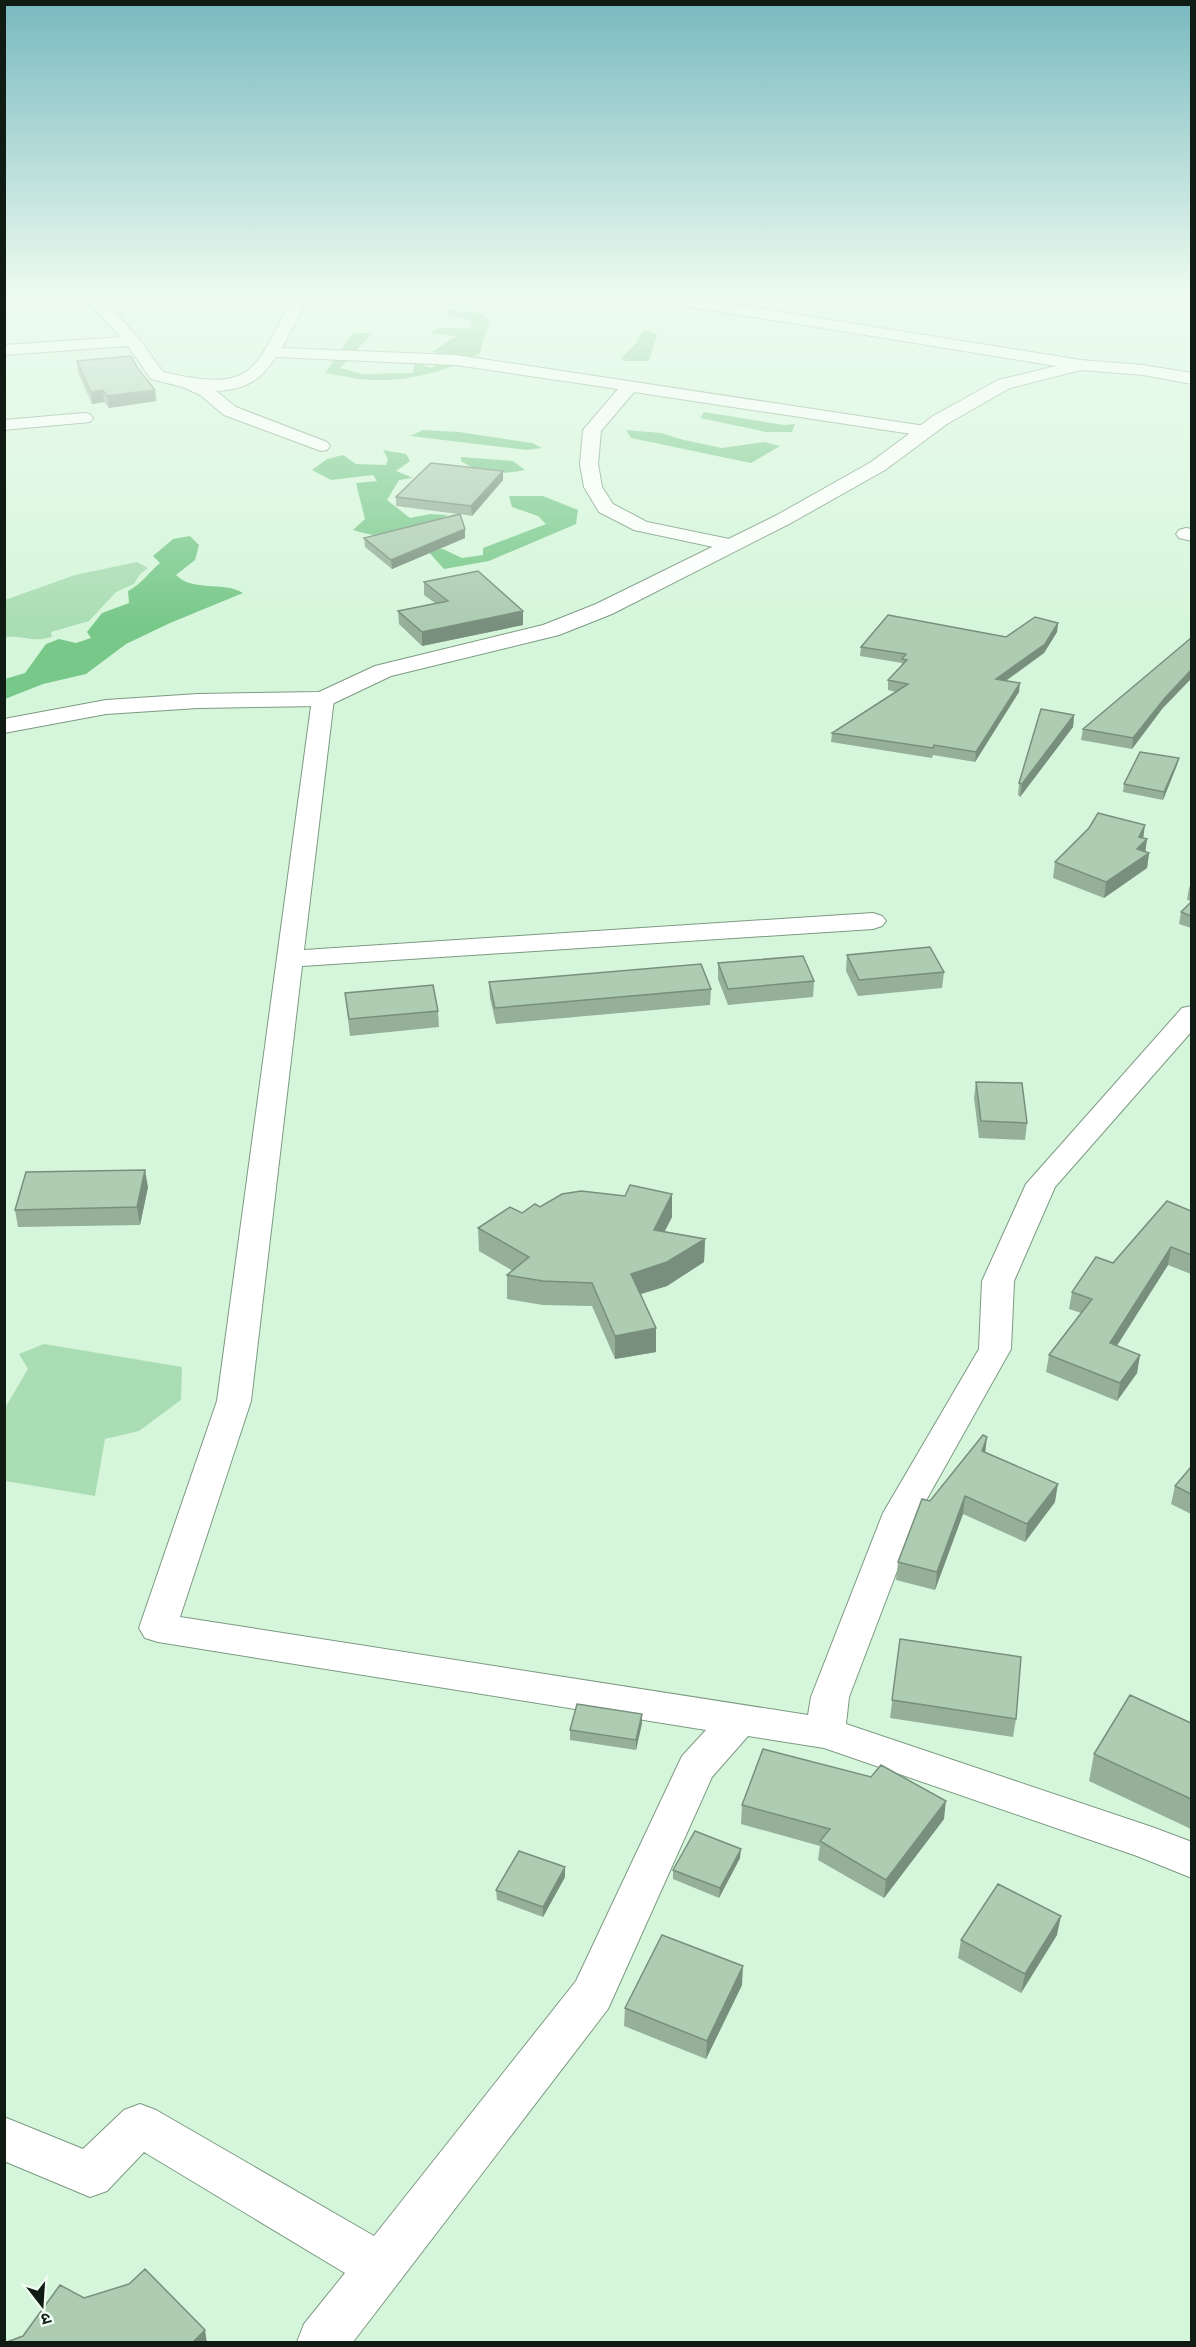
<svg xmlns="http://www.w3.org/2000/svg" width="1196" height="2347" font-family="Spectral,'Noto Sans Devanagari',serif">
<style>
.green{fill:#aaddb3}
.forest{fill:#78c88a}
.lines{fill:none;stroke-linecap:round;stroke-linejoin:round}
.minor-casing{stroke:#7c9a82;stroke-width:2}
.tertiary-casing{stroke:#7c9a82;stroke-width:2}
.minor{fill:#fff;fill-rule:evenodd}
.tertiary{fill:#fff;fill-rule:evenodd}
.wall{fill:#95af99}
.shaded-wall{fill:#798f7d}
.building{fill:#adccb2;stroke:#798f7d;stroke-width:1.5}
</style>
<rect width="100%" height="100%" fill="#d6f6db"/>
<path class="green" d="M137,562L148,568L140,574L134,584L116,592L89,621L51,632L52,637C31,643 25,635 5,637V600L75,575Z
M44,1344L182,1367L181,1400L139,1431L105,1439L95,1496L5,1481V1408L28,1369L19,1354Z"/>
<path class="forest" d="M449,310L481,313L491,322L483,339L480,353C448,372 409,381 372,380C357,380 340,375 325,373L353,333H372L340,368L362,374L413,373L415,362L431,368L448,356L432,352L456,336L431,333L439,328H472L470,320L446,315Z
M643,330L657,334L649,361H624L621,358L636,343Z
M704,412L784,425L795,424L792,432H766L700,418Z
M423,430L459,432L532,443L542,448L527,450L410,436Z
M626,430L661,433L684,440L722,448L764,442L780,446L751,463L631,438Z
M383,450L406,454L410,461L396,471L413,478L399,480L387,500L410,518L430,514L448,515C414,531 391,543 353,530L365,519L356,483L377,481L373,475L331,480L312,470L327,459L343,455L356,464L386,465L388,459Z
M461,457L513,461L525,470C503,475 481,474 461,461Z
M509,496H543L578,510L576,524L489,561L444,569L426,549H443L462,558L483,555V548L546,524L538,516L512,507Z
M190,536L199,545L195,560L176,575C192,592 224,581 243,593L170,623L126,644L86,674L43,684L5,699V679L25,673L46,644L59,639L76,643L91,638L87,632L102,613L129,603L128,591C143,583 147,574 160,563L153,556L173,539Z"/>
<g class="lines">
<g class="minor-casing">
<path id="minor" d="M87,296H101L140,340L163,372C258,394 253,369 294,296H400L398,299L376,304L306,302L282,348L456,355L925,426L931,427L934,431L931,435L925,436L634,392L601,431L598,464L602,487L613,504L647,522L739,541L742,545L739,549L732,551L634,530L599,512L584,487L580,464L583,430L618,389L456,365L276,357C259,382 246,389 216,391L236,407L327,442L330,446L327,450L321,451L224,415L200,395L183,387L151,379L128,346L4,355V345L121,337L93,308Z
M647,296H681L1081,360L1089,365L1081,370L655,301Z
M84,413L90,414L93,418L90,422L4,430V420Z
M1186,528L1192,529V541L1179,538L1176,534L1179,530Z
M323,692L331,694L334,699L304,950L873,913L882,916L886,921L882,926L873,929L302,966L251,1401L180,1617L808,1715L811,1697L883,1513L979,1349L982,1281L1026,1184L1182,1008L1192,1006V1031L1055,1187L1014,1281L1011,1349L919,1513L849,1697L846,1724L1152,1827L1192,1842V1878L1137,1856L824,1748L748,1736L712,1777L608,2009L353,2342H297L304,2324L345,2273L144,2152L107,2191L90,2197L4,2161V2117L83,2149L124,2110L140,2104L156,2110L374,2236L576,1981L682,1756L706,1730L158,1642L145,1638L139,1628L217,1401L312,699L315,694Z"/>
</g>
<g class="tertiary-casing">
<path id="tertiary" d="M1081,360L1143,365L1192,373V384L1143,375L1081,370L1010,388L947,424L885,470L791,523L612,614L559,635L391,676L332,704L323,706L198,708L106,714L4,733V719L106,700L198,694L319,692L375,666L543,625L596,604L777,515L871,462L933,416L998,380Z"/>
</g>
<use href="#minor" class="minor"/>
<use href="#tertiary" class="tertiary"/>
</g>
<path class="wall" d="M77,361L138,369L155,390L156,401L109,408L104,402L92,404L78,373Z
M503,471V480L472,516L460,514L465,529V538L392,569L365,547L364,538L458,514L396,506V497Z
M424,582L523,611V625L422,646L399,624L398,611L435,603L424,595Z
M1058,623L1057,632L1044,653L1006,681L1019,692L975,762L933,755L932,758L831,742L832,733L896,692L888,690V680L901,667L902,663L860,656L861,647L1006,637Z
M1162,709L1132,749L1081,740L1083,729Z
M1074,715L1073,727L1020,797L1018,795L1019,783Z
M1179,758L1177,765L1163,800L1123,792L1124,784Z
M1143,838L1147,839L1145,851L1149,853L1147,868L1104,898L1053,878L1055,862Z
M1191,884V901L1187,900L1189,888Z
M1191,902V928L1179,924L1181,912Z
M847,955L944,972L942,988L858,996L846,971Z
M718,963L814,981L813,997L728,1005L718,979Z
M489,982L711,989L710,1005L496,1024L490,998Z
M345,993L438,1011L439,1027L350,1036Z
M976,1082L1027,1123L1025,1140L979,1138L974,1098Z
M148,1187L140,1225L18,1227L15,1210Z
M672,1194V1217L664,1231L705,1239L704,1262L667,1286L641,1294L656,1352L615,1359L592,1306L543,1305L507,1299V1275L513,1271L479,1251L478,1228L540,1207L625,1196Z
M1191,1211V1274L1168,1265L1117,1346L1140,1355L1137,1373L1117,1401L1046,1372L1049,1355L1081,1313L1069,1309L1072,1292L1113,1263Z
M985,1453L1055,1502L1025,1542L963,1514L935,1590L896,1580L898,1562L930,1501Z
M1191,1467V1514L1171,1504L1175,1486Z
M900,1639L1016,1719L1013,1737L890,1718Z
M642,1723L636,1750L570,1740V1730Z
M1191,1723V1829L1089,1781L1094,1754Z
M742,1805L944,1819L884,1898L818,1860L820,1846L741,1824Z
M740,1858L719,1898L673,1879V1870Z
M565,1877L543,1917L497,1900L496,1890Z
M1057,1935L1021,1993L958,1958L961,1940Z
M742,1985L706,2059L624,2026L625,2008Z"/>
<path class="shaded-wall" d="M103,390L104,402L92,404L91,392Z
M155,390L156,401L109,408L107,396Z
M503,471V480L472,516L471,506Z
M465,529V538L392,569L391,560Z
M523,611V625L422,646V632Z
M1058,623L1057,632L1044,653L995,688L996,679Z
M1191,670V679L1162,709L1132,749L1133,738L1164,699Z
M1020,683L1019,692L975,762L976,752Z
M1074,715L1073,727L1020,797L1022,784Z
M1179,758L1177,765L1163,800L1164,792Z
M1145,825L1143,840L1147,839L1145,854L1149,853L1147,868L1104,898L1106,882L1139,837Z
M145,1170L148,1187L140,1225L137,1207Z
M672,1194V1217L654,1253V1230Z
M705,1239L704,1262L667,1286L631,1297V1274Z
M1171,1247L1168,1265L1107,1361L1110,1343Z
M656,1328V1352L615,1359V1336Z
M1140,1355L1137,1373L1117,1401L1120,1383Z
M987,1437L985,1455L982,1451Z
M1058,1484L1055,1502L1025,1542L1027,1524Z
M965,1496L963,1514L935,1590L937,1572Z
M642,1714V1723L636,1750V1740Z
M946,1801L944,1819L884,1898L886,1880Z
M741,1849L740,1858L719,1898L720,1888Z
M565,1867V1877L543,1917V1907Z
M1061,1916L1057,1935L1021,1993L1025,1974Z
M743,1966L742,1985L706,2059L707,2041Z
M205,2330L207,2343H189Z"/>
<path class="building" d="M131,356L138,369L155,390L107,396L103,390L91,392L77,361Z
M431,463L503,471L471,506L396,497Z
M460,514L465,529L391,560L364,538Z
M478,571L523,611L422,632L398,611L448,601L424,582Z
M888,615L1006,637L1035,617L1058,623L1045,644L996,679L1020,683L976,752L934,745L933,748L832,733L908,684L888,680L907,660L902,659L906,654L861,647Z
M1191,638V670L1164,699L1133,738L1083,729Z
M1041,709L1074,715L1022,784L1019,783Z
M1140,752L1179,758L1164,792L1124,784Z
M1098,813L1145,825L1139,837L1147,839L1137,849L1149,853L1106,882L1055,862L1089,828Z
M1191,902V916L1181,912Z
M930,947L944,972L859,980L847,955Z
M803,956L814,981L728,989L718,963Z
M701,964L711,989L495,1008L489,982Z
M433,985L438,1011L349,1019L345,993Z
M976,1082L1022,1083L1027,1123L981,1121Z
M145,1170L137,1207L15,1210L26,1172Z
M630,1185L672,1194L654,1230L705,1239L667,1262L631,1274L656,1328L615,1336L592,1283L543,1281L507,1275L529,1257L478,1228L510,1207L522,1213L535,1204L540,1207L562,1194L581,1191L625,1196Z
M1167,1201L1191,1211V1255L1171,1247L1110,1343L1140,1355L1120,1383L1049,1355L1092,1299L1072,1292L1096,1257L1113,1263Z
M983,1435L987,1437L982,1451L1058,1484L1027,1524L965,1496L937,1572L898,1562L922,1499L930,1501Z
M1191,1467V1494L1175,1486Z
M900,1639L1021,1657L1016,1719L892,1700Z
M1130,1695L1191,1723V1799L1094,1754Z
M577,1704L642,1714L636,1740L570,1730Z
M763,1749L871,1777L881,1765L946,1801L886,1880L820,1841L830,1829L742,1805Z
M695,1831L741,1849L720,1888L673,1870Z
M519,1851L565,1867L543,1907L496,1890Z
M998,1884L1061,1916L1025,1974L961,1940Z
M662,1935L743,1966L707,2041L625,2008Z
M145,2269L205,2330L193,2342L4,2343L23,2336L60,2285L84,2298L129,2284Z"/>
<linearGradient id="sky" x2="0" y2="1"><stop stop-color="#78b9c0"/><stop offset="0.47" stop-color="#edfbef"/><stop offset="1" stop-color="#edfbef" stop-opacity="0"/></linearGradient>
<rect width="1196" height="624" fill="url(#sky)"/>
<rect width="1196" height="2347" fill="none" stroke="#101c13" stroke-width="12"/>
<g transform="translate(42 2305) rotate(163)" stroke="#f0fdf2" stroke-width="4.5" paint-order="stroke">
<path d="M0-4.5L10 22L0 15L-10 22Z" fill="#101c13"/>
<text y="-9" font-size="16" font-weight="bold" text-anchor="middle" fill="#101c13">उ</text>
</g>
</svg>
